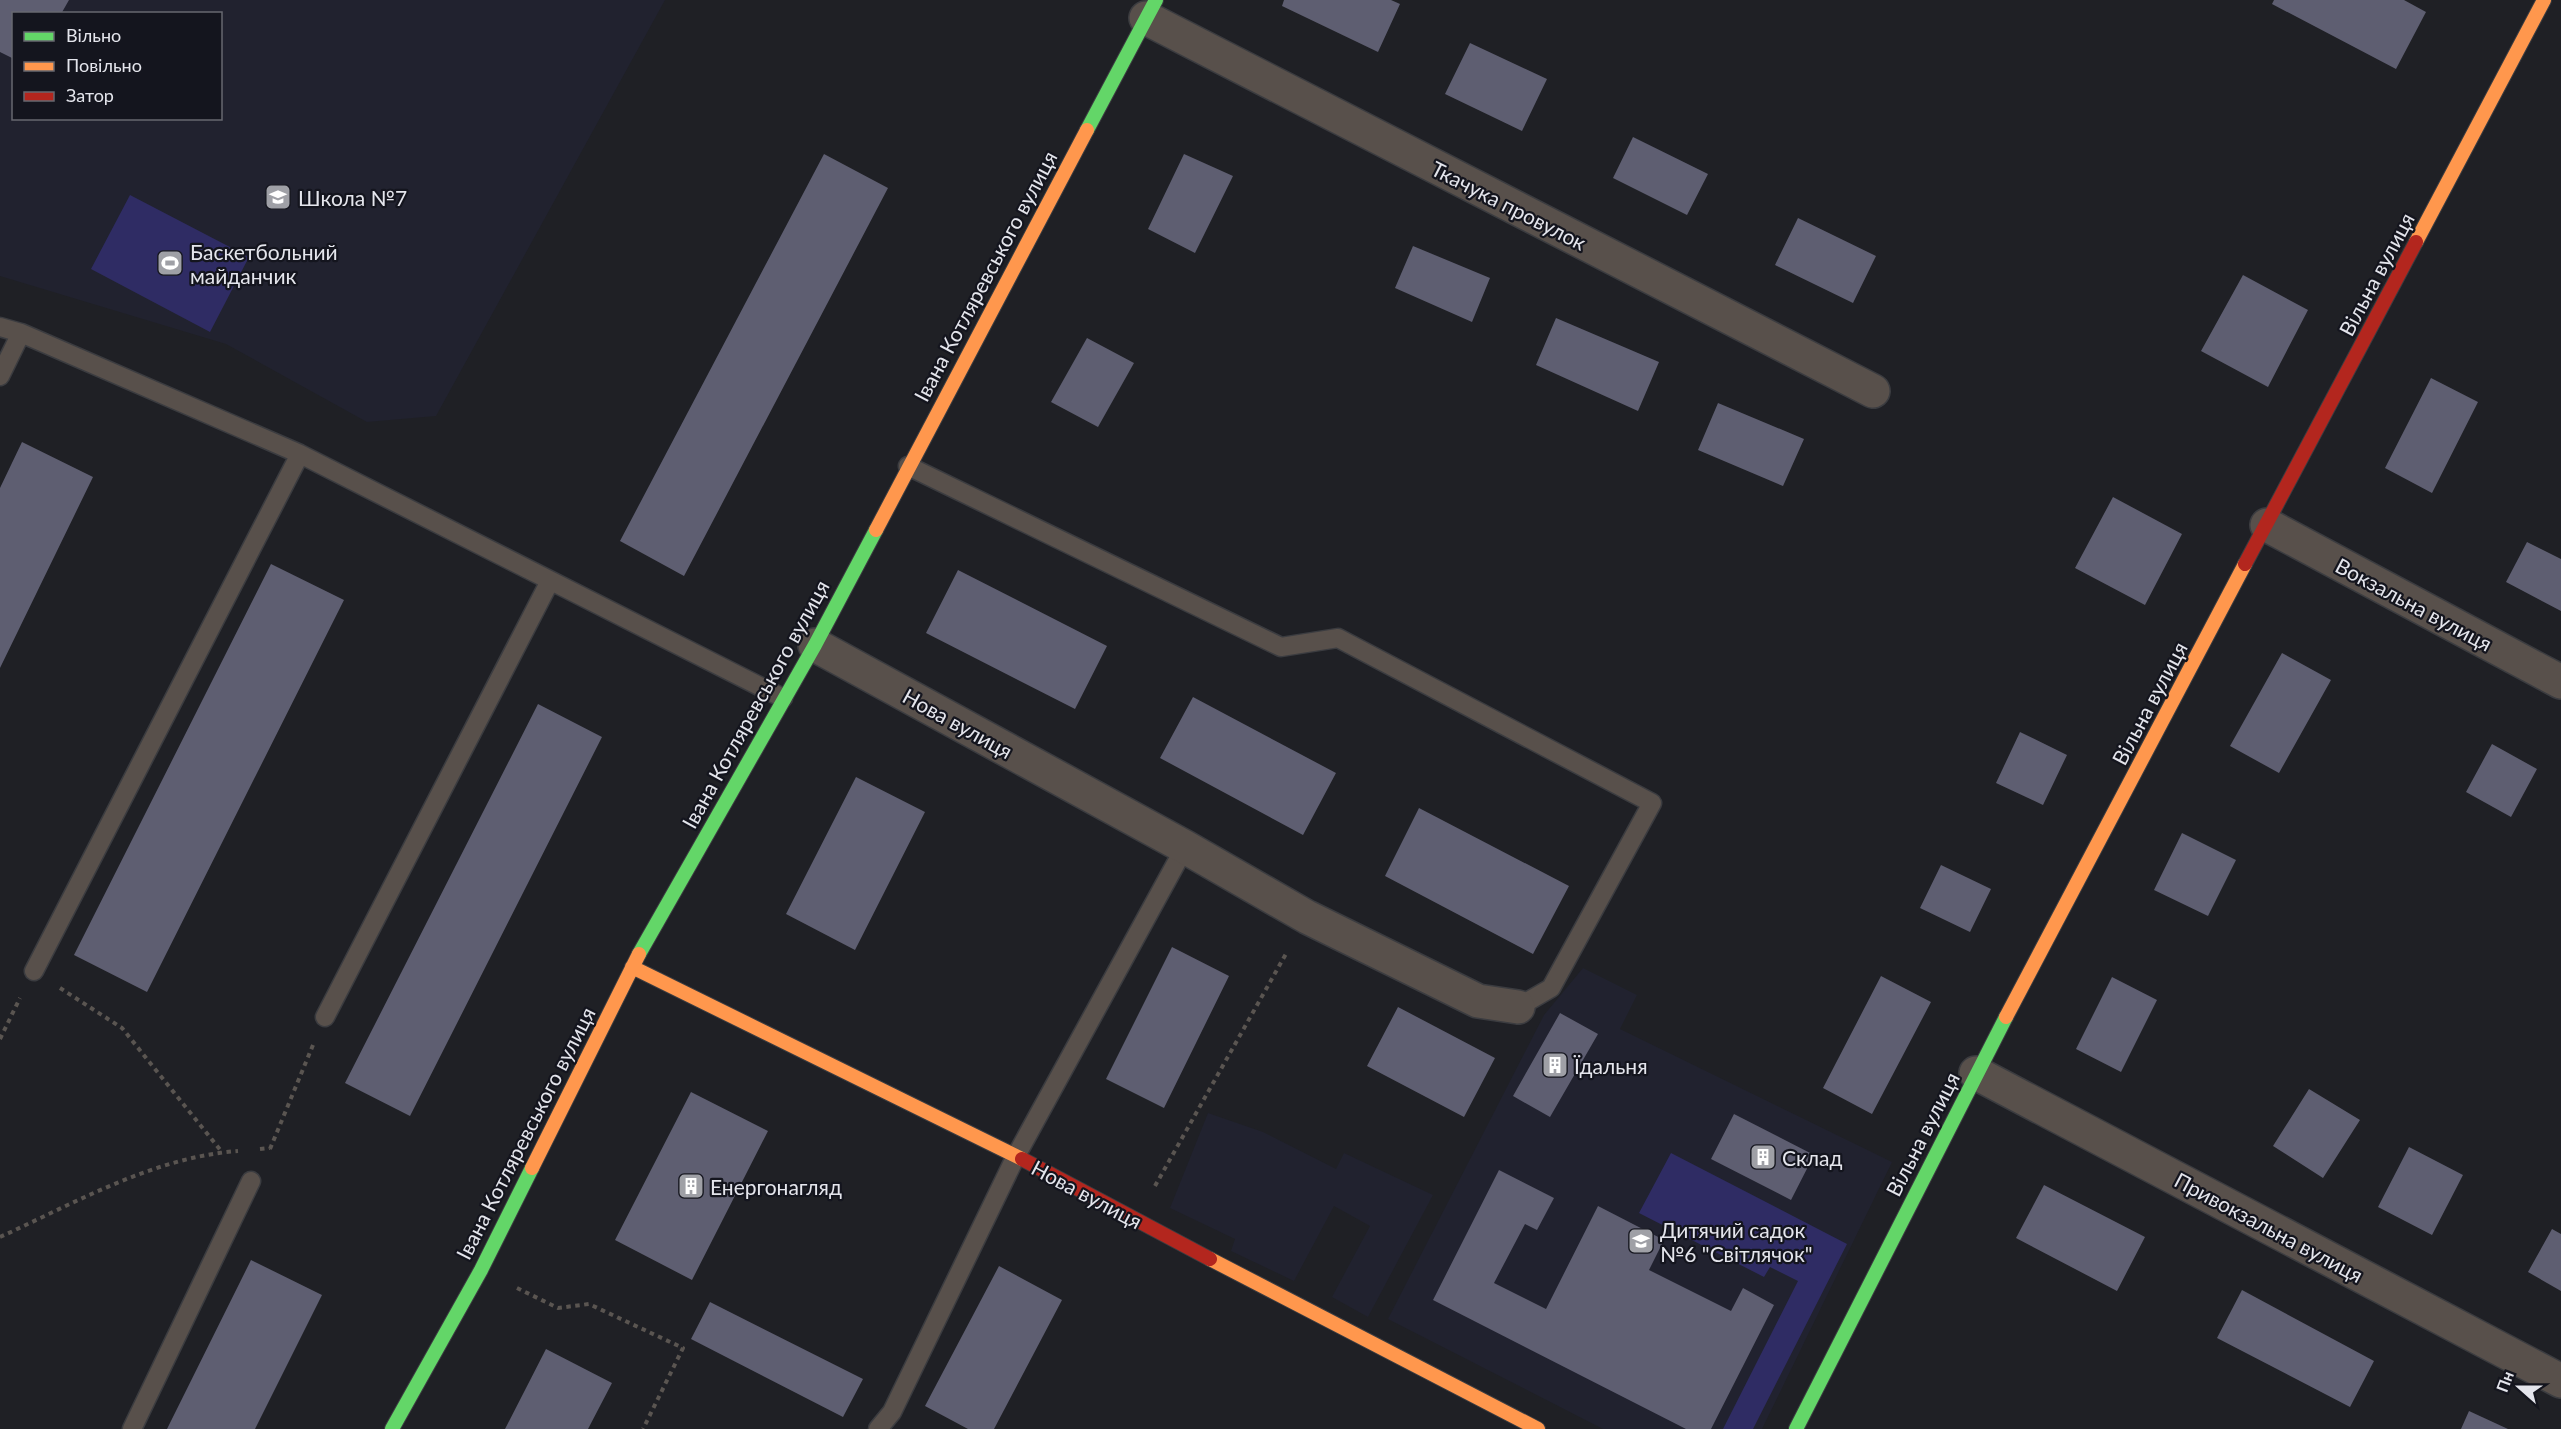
<svg xmlns="http://www.w3.org/2000/svg" width="2561" height="1429" font-family="Lato,sans-serif">
<style>
.built{fill:#21222f;fill-rule:evenodd}
.green{fill:#2f2c64}
.building{fill:#5e5e71}
.lines{fill:none;stroke-linecap:round;stroke-linejoin:round}
.lane-casing{stroke:#3b3c40;stroke-width:21}
.street-casing{stroke:#3b3c40;stroke-width:36}
.fast-casing{stroke:#3b3c40;stroke-width:16}
.slow-casing{stroke:#3b3c40;stroke-width:16}
.jam-casing{stroke:#3b3c40;stroke-width:16}
.path{stroke:#5a5551;stroke-width:4;stroke-dasharray:4.5 4.5;stroke-linecap:butt}
.lane{stroke:#58504b;stroke-width:18}
.street{stroke:#58504b;stroke-width:33}
.fast{stroke:#63d668;stroke-width:14}
.slow{stroke:#ff974d;stroke-width:14}
.jam{stroke:#b3261e;stroke-width:14}
.labels{text-anchor:middle;dominant-baseline:central;stroke-width:4.5;stroke-linejoin:round;paint-order:stroke}
.poi-label{font-size:21px;fill:#e4e5ec;stroke:#14151e;text-anchor:start}
.street-label{font-size:21px;fill:#e4e5ec;stroke:#14151e}
</style>
<rect width="100%" height="100%" fill="#1f2025"/>
<path class="built" d="M0,0H665L436,416L367,422L226,344L0,276ZM14,14H220V118H14Z
M1583,968L1637,995L1620,1029L1892,1162L1762,1429H1603L1388,1319L1544,1015Z
M1208,1113L1263,1132L1336,1169L1344,1153L1433,1195L1368,1317L1332,1297L1370,1226L1334,1206L1294,1281L1231,1251L1235,1239L1170,1208Z"/>
<path class="green" d="M130,195L249,257L210,332L91,269Z
M1671,1153L1847,1244L1753,1429H1723L1798,1281L1770,1267L1764,1277L1639,1213Z"/>
<path class="building" d="M0,0H69L61,14H14V59L0,52Z
M1284,0H1391L1400,4L1378,52L1282,6Z
M2274,0H2404L2426,12L2396,69L2272,4Z
M1470,43L1547,79L1522,131L1445,94Z
M1633,137L1708,174L1687,215L1613,178Z
M824,154L888,188L684,576L620,541Z
M1184,154L1233,176L1195,253L1148,229Z
M1798,218L1876,256L1853,303L1775,265Z
M1413,246L1490,278L1472,322L1395,288Z
M2243,275L2308,310L2268,387L2201,351Z
M1556,318L1659,362L1638,411L1536,365Z
M1087,338L1134,363L1098,427L1051,402Z
M2431,378L2478,402L2432,493L2385,468Z
M1718,403L1804,439L1783,486L1698,450Z
M22,442L93,477L0,668V488Z
M2113,497L2182,534L2145,605L2075,568Z
M2527,542L2561,559V611L2506,582Z
M271,564L344,600L147,992L74,955Z
M958,570L1107,646L1075,709L926,633Z
M2282,653L2331,680L2279,773L2230,746Z
M1193,697L1336,773L1303,835L1160,758Z
M538,704L602,737L410,1116L345,1083Z
M2020,732L2067,755L2043,805L1996,783Z
M2492,744L2537,769L2511,817L2466,792Z
M856,777L925,812L855,950L786,914Z
M1419,808L1569,886L1533,954L1385,876Z
M2182,833L2236,860L2208,916L2154,890Z
M1941,865L1991,889L1970,932L1920,908Z
M1172,947L1229,976L1164,1108L1106,1079Z
M1881,976L1931,1002L1872,1114L1823,1088Z
M2112,977L2157,1000L2121,1072L2076,1049Z
M1398,1007L1495,1058L1464,1117L1367,1066Z
M1560,1013L1598,1034L1550,1117L1513,1096Z
M2309,1089L2360,1120L2323,1178L2273,1146Z
M691,1092L768,1131L692,1280L615,1240Z
M1734,1114L1814,1155L1791,1200L1711,1159Z
M2409,1147L2463,1175L2432,1235L2378,1207Z
M1499,1170L1554,1198L1537,1230L1525,1224L1494,1283L1546,1309L1598,1206L1664,1240L1649,1270L1731,1311L1743,1288L1774,1305L1711,1429H1686L1433,1300Z
M2044,1185L2145,1237L2117,1291L2016,1238Z
M2552,1229L2561,1234V1291L2528,1272Z
M251,1260L322,1295L255,1429H167Z
M999,1266L1062,1300L994,1429H968L925,1406Z
M2242,1290L2374,1361L2350,1407L2217,1338Z
M710,1302L863,1379L843,1417L691,1339Z
M546,1349L612,1383L588,1429H505Z
M2469,1411L2508,1429H2461Z"/>
<g class="lines">
<g class="lane-casing">
<path id="lane" d="M0,327L21,333
M0,376L21,333L300,454L783,698
M908,466L1281,647L1338,638L1652,803L1551,988L1518,1007
M34,971L300,454
M325,1017L550,581
M132,1429L251,1181
M878,1429L892,1412L1016,1156L1185,847"/>
</g>
<g class="street-casing">
<path id="street" d="M1146,18L1873,391
M2267,525L2561,682
M815,645L1185,847L1307,917L1478,1001L1518,1007
M1976,1073L2561,1381"/>
</g>
<g class="fast-casing">
<path id="fast" d="M1087,130L1156,0
M639,954L815,645L876,530
M392,1429L481,1270L532,1168
M1796,1429L2006,1017"/>
</g>
<g class="slow-casing">
<path id="slow" d="M2416,242L2544,0
M876,530L1087,130
M632,967L1022,1159
M2006,1017L2245,564
M532,1168L639,954
M1210,1259L1538,1429"/>
</g>
<g class="jam-casing">
<path id="jam" d="M2245,564L2416,242
M1022,1159L1210,1259"/>
</g>
<path class="path" d="M60,988L122,1028L222,1152
M0,1039L20,998
M260,1149L270,1148
M270,1149L313,1045
M1155,1186L1287,952
M0,1237C75,1203 154,1157 238,1151
M517,1288L558,1308L589,1304L683,1348L643,1429"/>
<use href="#lane" class="lane"/>
<use href="#street" class="street"/>
<use href="#fast" class="fast"/>
<use href="#slow" class="slow"/>
<use href="#jam" class="jam"/>
</g>
<defs>
<g id="school-square" transform="scale(1.35)"><rect x="-9" y="-9" width="18" height="18" rx="4" fill="#9fa0a6" stroke="#14151e"/><path d="M0-5L7-2L0 1L-7-2ZM-4 1L0 2.5L4 1V4Q0 6-4 4Z" fill="#fff"/></g>
<g id="stadium-square" transform="scale(1.35)"><rect x="-9" y="-9" width="18" height="18" rx="4" fill="#9fa0a6" stroke="#14151e"/><path d="M0-5a6.5 5 0 1 0 0 10a6.5 5 0 1 0 0-10ZM-3.5-1.8h7v3.6h-7Z" fill="#fff"/></g>
<g id="building-square" transform="scale(1.35)"><rect x="-9" y="-9" width="18" height="18" rx="4" fill="#9fa0a6" stroke="#14151e"/><path d="M-4-6H4V6H1V3H-1V6H-4ZM-2.5-4.3h1.7v1.8h-1.7ZM.8-4.3h1.7v1.8H.8ZM-2.5-1h1.7V.8h-1.7ZM.8-1h1.7V.8H.8Z" fill="#fff"/></g>
</defs>
<g fill-rule="evenodd">
<use href="#school-square" x="278" y="197"/>
<use href="#stadium-square" x="170" y="263"/>
<use href="#building-square" x="1555" y="1065"/>
<use href="#building-square" x="1763" y="1157"/>
<use href="#building-square" x="691" y="1186"/>
<use href="#school-square" x="1641" y="1241"/>
</g>
<g class="labels">
<g class="poi-label">
<text x="298" y="197">Школа №7</text>
<text x="190" y="251">Баскетбольний<tspan x="190" dy="24">майданчик</tspan></text>
<text x="1574" y="1065">Їдальня</text>
<text x="1782" y="1157">Склад</text>
<text x="710" y="1186">Енергонагляд</text>
<text x="1660" y="1229">Дитячий садок<tspan x="1660" dy="24">№6 "Світлячок"</tspan></text>
</g>
<g class="street-label">
<text transform="translate(1509 205) rotate(27)">Ткачука провулок</text>
<text transform="translate(2376 274) rotate(-62)">Вільна вулиця</text>
<text transform="translate(985 276) rotate(-62)">Івана Котляревського вулиця</text>
<text transform="translate(2414 604) rotate(28)">Вокзальна вулиця</text>
<text transform="translate(2149 703) rotate(-62)">Вільна вулиця</text>
<text transform="translate(755 704) rotate(-61)">Івана Котляревського вулиця</text>
<text transform="translate(958 723) rotate(29)">Нова вулиця</text>
<text transform="translate(525 1133) rotate(-63)">Івана Котляревського вулиця</text>
<text transform="translate(1922 1134) rotate(-63)">Вільна вулиця</text>
<text transform="translate(1087 1194) rotate(28)">Нова вулиця</text>
<text transform="translate(2269 1227) rotate(28)">Привокзальна вулиця</text>
</g>
</g>
<rect x="12" y="12" width="210" height="108" fill="#14151e" stroke="#676870" stroke-width="1.5"/>
<rect x="24" y="32" width="30" height="9" fill="#63d668" stroke="#676870" stroke-width="1.5"/>
<text x="66" y="42" font-size="18" fill="#e4e5ec">Вільно</text>
<rect x="24" y="62" width="30" height="9" fill="#ff974d" stroke="#676870" stroke-width="1.5"/>
<text x="66" y="72" font-size="18" fill="#e4e5ec">Повільно</text>
<rect x="24" y="92" width="30" height="9" fill="#b3261e" stroke="#676870" stroke-width="1.5"/>
<text x="66" y="102" font-size="18" fill="#e4e5ec">Затор</text>
<g transform="translate(2519 1387) rotate(291)" stroke="#14151e" stroke-width="4.5" paint-order="stroke">
<path d="M0-4.5L10 22L0 15L-10 22Z" fill="#e4e5ec"/>
<text y="-9" font-size="16" font-weight="bold" text-anchor="middle" fill="#e4e5ec">Пн</text>
</g>
</svg>
